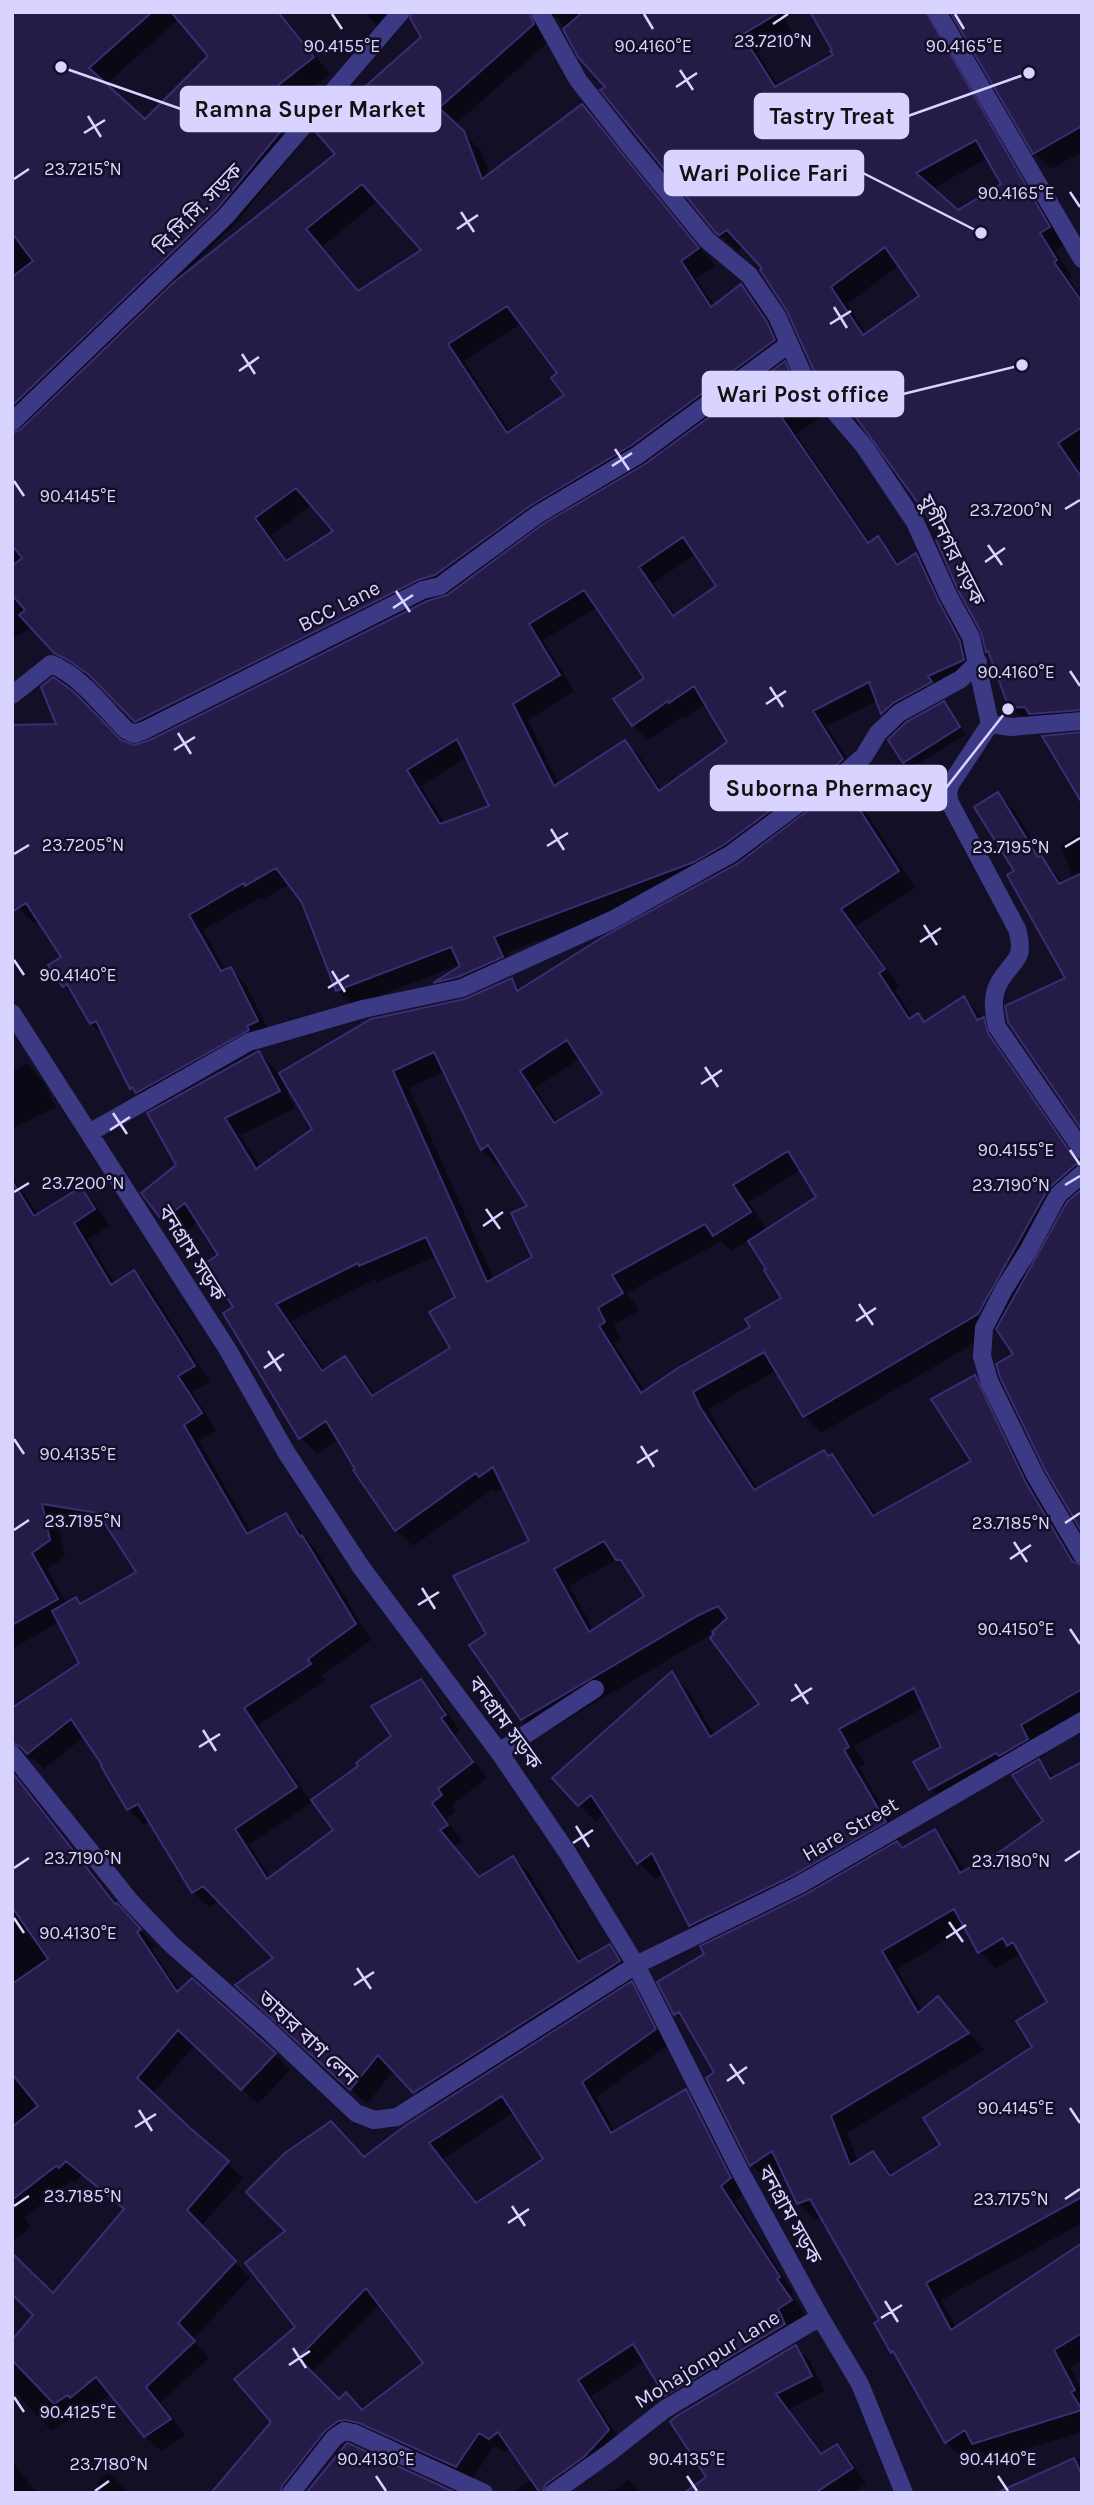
<svg xmlns="http://www.w3.org/2000/svg" width="1094" height="2505" font-family="Karla,'Noto Sans Bengali',sans-serif">
<style>
.shadow{fill:#0007;fill-rule:evenodd}
.building{fill:#241b47;stroke:#3b2d73;stroke-width:2;fill-rule:evenodd}
.lines{fill:none;stroke-linecap:round;stroke-linejoin:round}
.minor{stroke:#3d3a85;stroke-width:18}
.ticks{fill:none;stroke:#d9d4ff;stroke-width:2.5}
.labels{text-anchor:middle;dominant-baseline:central;stroke-width:5;stroke-linejoin:round;paint-order:stroke}
.street-label{font-size:21px;fill:#d9d4ff;stroke:#130f26}
.ticks-label{font-size:18px;text-anchor:middle;fill:#d9d4ff;stroke:#130f26;stroke-width:5;stroke-linejoin:round;paint-order:stroke}
.leader{fill:none;stroke:#d9d4ff;stroke-width:2.5}
.callout-dot{fill:#d9d4ff;stroke:#130f26;stroke-width:2.5}
.callout{fill:#d9d4ff;stroke:#d9d4ff;stroke-width:2.5}
.callout-label{font-size:23px;text-anchor:middle;font-weight:bold;fill:#111}
</style>
<rect width="100%" height="100%" fill="#130f26"/>
<path class="shadow" d="M12,12H279L330,74L283,112L287,116L274,128L296,149L234,225L186,271L188,273L337,154L424,37L413,12H781L792,32L757,52L779,87L928,22L945,39L1066,244L1055,250L1072,277L1069,279L1082,297V727L1028,724L1011,707L945,536L860,419L849,408L765,269L744,246L737,251L716,231L607,87L580,56L557,16L547,22L549,41L455,125L481,150L490,175L582,106L599,123L715,266L696,278L715,307L741,286L758,303L783,340L791,357L783,363L800,379L809,400L823,416L796,434L871,543L877,538L901,565L916,555L932,570L975,658L942,691L946,698L909,718L902,725L944,703L966,734L911,768L904,762L900,730L883,713L878,700L827,726L857,776L826,798L827,801L845,790L862,806L915,888L856,926L900,987L895,990L913,1019L918,1016L926,1023L964,998L1000,1036L1004,1052L1082,1162V1529L1016,1355L997,1326L995,1331L821,1433L805,1416L777,1370L709,1409L717,1426L758,1490L824,1452L829,1457L832,1456L848,1473L877,1516L973,1461L975,1377L992,1394L1041,1499L1082,1568V1715L1036,1742L1044,1756L1037,1760L1055,1778L1082,1764V2223L941,2300L957,2329L1082,2245V2360L1070,2368L1082,2390V2432L990,2460L979,2448L963,2458L946,2442L898,2358L892,2351L881,2321L822,2217L815,2220L798,2203L783,2171L768,2181L751,2164L717,2073L691,2029L676,2014L660,1983L706,1955L709,1944L691,1925L664,1873L655,1879L638,1862L605,1813L596,1822L555,1778L672,1674L688,1690L715,1736L761,1705L720,1629L539,1736L522,1719L488,1635L532,1542L505,1487L497,1492L493,1489L413,1546L396,1530L339,1439L317,1454L301,1438L235,1308L221,1255L199,1221L180,1236L144,1194L178,1166L259,1053L276,1070L295,1108L240,1135L261,1168L314,1129L465,1001L511,980L522,990L745,859L744,858L710,877L508,952L517,973L474,992L450,997L435,983L468,964L467,962L353,1006L337,990L304,902L290,884L262,900L260,898L203,930L226,971L230,969L246,985L272,1037L263,1046L153,1108L131,1088L107,1039L91,1023L77,999L64,986L63,957L39,920L34,923L18,907L120,742L134,747L163,735L151,737L106,690L87,676L73,670L32,627L12,639V445L30,424L12,406ZM179,19L211,56L145,122L105,85ZM988,158L1003,184L958,212L932,189ZM379,200L424,251L359,292L322,247ZM900,265L921,296L867,334L847,304ZM522,323L559,373L567,395L511,433L464,361ZM313,504L336,531L289,562L271,535ZM696,554L718,587L676,616L653,583ZM455,591L447,597L425,603L424,601ZM598,607L646,678L633,725L649,740L684,716L686,717L705,704L730,742L662,791L641,758L625,742L559,785L528,720L574,691L543,640ZM467,757L492,807L445,824L421,786ZM581,1058L605,1095L558,1122L535,1088ZM445,1071L482,1149L499,1166L502,1164L529,1206L534,1258L494,1280L409,1088ZM801,1169L819,1197L767,1231L749,1202ZM749,1240L769,1269L783,1298L752,1328L645,1392L614,1343L621,1339L614,1325L639,1310L627,1293L721,1241L731,1251ZM437,1256L457,1298L453,1349L376,1396L361,1375L345,1358L326,1371L291,1321L375,1279L377,1282ZM618,1559L632,1573L647,1596L594,1630L569,1586ZM925,1707L944,1747L930,1789L947,1806L1014,1769L1046,1822L1002,1852L965,1873L951,1848L934,1832L903,1849L896,1842L901,1839L859,1767L865,1764L854,1746ZM966,1928L979,1951L996,1968L1019,1955L1025,1961L1050,2002L1035,2047L943,2146L893,2176L873,2153L858,2162L847,2133L984,2050L938,1999L922,2011L897,1969Z
M364,12H391L388,37Z
M944,12H1082V152L1051,169L1035,153L955,17L950,18Z
M998,794L1015,811L1046,863L1063,884L1073,879L1061,845L1082,833V1127L1067,978L1016,871Z
M27,1064L42,1080L56,1107L12,1129V1072Z
M12,1175L38,1215L81,1189L96,1205L110,1226L88,1239L115,1284L134,1272L149,1287L210,1382L192,1392L216,1430L199,1441L252,1534L286,1516L301,1531L318,1553L371,1640L322,1675L325,1680L258,1725L311,1802L361,1766L394,1736L421,1681L437,1697L460,1731L455,1735L487,1778L452,1805L456,1811L446,1819L462,1841L454,1847L481,1878L513,1858L529,1873L582,1962L610,1946L625,1962L635,1978L629,1981L646,1998L669,2044L596,2097L615,2133L686,2091L700,2106L744,2193L735,2201L793,2292L791,2294L805,2315L681,2409L667,2395L645,2360L591,2396L623,2445L599,2471L569,2493H513L532,2478L511,2448L505,2452L494,2446L471,2481L358,2434L340,2445L303,2493H213L273,2422L297,2327L288,2231L365,2159L432,2110L394,2070L367,2104L253,2001L276,1958L220,1900L209,1907L193,1892L150,1821L144,1825L129,1809L103,1767L105,1766L85,1736L44,1769L33,1758L21,1760L17,1765L18,1778L121,1909L155,1946L151,1948L180,1991L275,2054L290,2070L258,2104L195,2045L152,2094L243,2178L201,2226L250,2278L192,2340L209,2358L160,2403L185,2435L161,2451L145,2436L111,2393L87,2412L84,2409L52,2431L12,2389V2343L125,2211L82,2175L75,2183L72,2180L24,2218L31,2226L12,2242V1710L82,1663L59,1622L12,1649ZM57,1519L109,1527L139,1572L82,1605L76,1599L67,1604L47,1569L65,1556ZM314,1801L335,1830L270,1878L249,1845ZM514,2112L546,2159L478,2204L443,2159ZM380,2303L426,2364L362,2412L339,2402L311,2374Z
M796,2347L810,2361L825,2391L789,2409L823,2455L837,2446L851,2461L866,2484L852,2493H687L709,2477Z
M1082,2457V2493H1001Z
M12,2461L37,2493H12Z
M109,2473L129,2493H104L97,2483Z
M629,2480L641,2493H610Z"/>
<path class="building" d="M12,12H152L89,68L145,119L208,56L171,12H278L314,57L267,94L271,99L257,112L281,131L218,208L12,406V277L33,261L12,233Z
M412,12H529L534,24L439,108L464,131L482,179L582,104L699,248L681,261L711,307L741,284L767,322L775,340L632,445L530,506L435,575L418,580L135,722L89,675L68,660L54,653L19,615L25,610L12,595V566L22,558L12,545V433L20,430L174,282L335,154L315,131L421,37L410,18ZM362,184L421,250L358,291L306,229ZM507,306L557,373L551,378L564,395L507,433L448,344ZM296,488L333,531L286,561L255,518Z
M583,12H780L742,35L775,87L833,55L830,51L832,50L810,12H926L1050,227L1040,233L1057,260L1054,262L1082,302V427L1058,443L1082,478V710L1029,714L1025,707L1009,708L988,651L986,652L981,632L958,590L936,540L942,536L849,408L847,409L813,369L787,311L760,270L762,268L727,230L719,235L715,232L600,90L605,87L578,57L563,29ZM976,140L1001,184L958,210L916,173ZM885,247L919,296L863,335L831,287Z
M950,12H1082V126L1033,154Z
M785,361L794,382L809,399L782,418L868,543L878,536L897,565L916,553L938,600L960,641L964,660L928,676L932,682L893,703L881,714L869,682L813,711L843,759L832,769L798,790L725,844L694,862L494,937L503,957L458,977L433,983L460,966L451,947L336,991L302,903L276,868L245,886L244,883L189,915L221,971L231,967L258,1021L247,1026L249,1030L136,1093L132,1087L130,1089L96,1021L90,1024L67,984L63,987L48,965L61,957L26,903L12,912V725L56,724L41,687L53,677L56,679L74,692L121,740L134,745L150,740L427,601L447,595L543,524L645,464ZM683,537L716,586L673,616L639,567ZM584,590L644,678L613,699L632,726L668,701L669,703L694,686L727,742L659,791L625,740L554,786L513,704L560,675L529,624ZM457,739L489,806L440,824L407,770Z
M944,701L960,727L903,763L888,740L906,722Z
M1082,732V803L1042,736Z
M845,787L899,871L841,909L885,969L879,973L909,1019L918,1013L924,1022L964,996L977,1020L984,1017L988,1033L1073,1156L1082,1163L1075,1165L1048,1189L978,1314L803,1417L764,1352L693,1392L700,1407L754,1490L824,1450L828,1456L832,1454L873,1516L971,1461L931,1399L975,1375L1025,1481L1072,1561L1082,1566V1689L1021,1725L1028,1739L999,1756L996,1753L929,1790L913,1762L941,1747L914,1688L839,1729L849,1747L844,1750L886,1822L794,1875L689,1926L652,1853L637,1864L591,1795L578,1806L552,1778L672,1671L710,1737L759,1704L710,1638L714,1634L712,1632L727,1618L718,1606L699,1615L521,1720L469,1645L486,1634L453,1576L529,1541L493,1467L479,1477L476,1473L395,1531L353,1470L355,1469L326,1421L299,1439L223,1313L233,1307L205,1263L218,1255L185,1203L162,1220L141,1193L176,1165L147,1113L259,1051L280,1091L225,1118L256,1169L312,1129L279,1073L371,1019L465,999L512,978L517,991L606,935L737,864L811,808ZM567,1040L602,1094L554,1123L520,1071ZM434,1052L481,1150L488,1145L527,1206L511,1213L532,1257L487,1282L393,1071ZM788,1151L816,1197L748,1241L766,1269L764,1270L781,1298L745,1319L750,1327L678,1368L641,1393L599,1326L605,1322L598,1308L623,1293L612,1275L705,1224L713,1236L751,1212L733,1185ZM426,1237L455,1297L429,1312L450,1348L372,1396L345,1356L322,1371L276,1304L358,1263L359,1266ZM604,1541L616,1560H621L644,1596L589,1632L554,1569Z
M998,792L1038,857L1041,855L1059,884L1082,873V1130L1008,1022L1005,1006L1065,978L1007,875L1014,871L974,807Z
M12,1181L34,1216L81,1187L95,1209L74,1223L111,1285L134,1270L195,1366L178,1376L202,1413L184,1425L247,1534L286,1513L300,1537L302,1535L356,1624L308,1659L311,1664L244,1708L297,1787L235,1829L267,1879L333,1830L311,1800L358,1766L356,1763L391,1736L371,1706L421,1679L446,1715L441,1718L473,1762L438,1789L442,1795L432,1803L448,1825L440,1830L479,1877L513,1856L578,1962L610,1944L620,1961L413,2093L378,2055L350,2090L235,1985L273,1958L203,1886L192,1893L138,1804L127,1810L101,1766L102,1765L71,1719L27,1754L20,1746L12,1743V1708L79,1663L52,1611L76,1597L80,1604L136,1572L98,1513L42,1504L50,1540L32,1553L58,1599L12,1625Z
M1082,1189V1532L1045,1470L1000,1377L996,1364L1013,1354L996,1329L1067,1202Z
M1039,1759L1050,1779L1082,1762V2197L926,2283L951,2330L1082,2243V2333L1054,2350L1075,2390L1071,2392L1082,2410L972,2444L965,2430L945,2443L893,2351L891,2353L874,2323L879,2320L810,2199L797,2204L772,2151L750,2166L706,2078L714,2072L679,2012L674,2015L657,1982L704,1954L700,1946L804,1895L897,1841L902,1848L935,1829L960,1873L1001,1851L1043,1821L1012,1775ZM954,1909L978,1953L1003,1938L1007,1946L1013,1942L1047,2002L1016,2021L1032,2047L923,2118L940,2145L890,2176L873,2151L850,2165L831,2116L969,2033L938,1996L918,2013L882,1951Z
M12,1772L115,1904L117,1903L141,1929L137,1932L177,1992L192,1978L276,2053L241,2090L178,2030L137,2078L190,2128L229,2161L187,2210L236,2261L178,2323L195,2341L146,2387L171,2419L144,2437L96,2377L70,2398L68,2395L54,2404L12,2360V2340L33,2315L12,2294V2253L53,2293L124,2209L66,2161L59,2168L56,2166L12,2200V2127L38,2106L12,2074V1984L48,1959L12,1907Z
M632,1981L656,2029L582,2082L611,2133L686,2089L731,2178L721,2186L780,2277L777,2279L792,2300L778,2309L785,2324L665,2396L633,2344L578,2380L609,2430L584,2457L546,2484L542,2493H540L498,2432L489,2439L479,2433L456,2467L359,2423L346,2420L338,2421L325,2431L282,2486L280,2493H211L271,2422L234,2379L295,2327L245,2263L285,2231L246,2192L285,2153L331,2121L364,2157L406,2125ZM502,2096L543,2159L476,2203L429,2143ZM366,2288L423,2363L362,2410L346,2392L339,2399L298,2358Z
M796,2345L812,2376L776,2394L821,2454L837,2444L853,2468L815,2493H684L706,2477L670,2422L675,2417Z
M347,2443L350,2444L456,2493H306Z
M1074,2458L1082,2475V2493H996Z"/>
<g class="lines">
<path class="minor" d="M540,12L578,80L630,146L707,240L749,275L777,316L803,375L864,446L915,522L948,595L971,637L990,724
M937,12L1082,259
M12,422L226,216L401,12
M12,695L51,664C80,675 104,708 126,730L134,734L145,730L423,590L440,586L537,515L638,455L789,344
M990,724L950,785L948,794L950,803L1017,929C1026,962 1013,958 999,983C991,997 994,1013 997,1027L1082,1150
M990,724L1011,727L1082,721
M12,1013L228,1350L286,1452L361,1567L499,1752L567,1852L636,1965L740,2171L820,2317L860,2384L904,2493
M89,1133L249,1042L363,1009L462,988L612,920L731,854L805,799L839,778L864,756L878,733L899,713L961,679L978,662
M1082,1174L1058,1195L1028,1251L1004,1289L984,1328L982,1356L989,1381L1035,1475L1082,1555
M499,1752L595,1689
M12,1754L130,1901L171,1944L266,2028L356,2113L374,2120L397,2117L636,1965L799,1885L1082,1721
M291,2493L334,2438L344,2431L354,2433L484,2493
M553,2493L609,2453L665,2409L820,2317"/>
</g>
<path class="ticks" d="M332,14L342,29M644,14L653,29M955,14L964,29M773,24L788,14M680,70L693,90M676,87L697,73M88,116L101,137M84,133L105,120M14,179L29,169M1070,192L1080,207M461,212L474,232M457,229L478,215M834,307L847,328M830,324L851,311M242,354L255,374M239,371L259,357M615,449L629,470M612,466L632,453M14,481L24,496M1065,509L1080,500M988,545L1002,565M985,562L1005,548M396,591L410,612M393,608L413,595M1070,671L1080,686M770,687L783,707M766,704L786,691M178,733L191,754M174,750L195,737M551,829L564,850M547,846L568,833M1065,847L1080,838M14,854L29,845M924,925L937,945M920,942L941,928M14,960L24,975M332,971L345,992M328,988L349,975M705,1067L718,1087M701,1084L722,1070M113,1113L127,1134M110,1130L130,1117M1070,1150L1080,1165M1065,1185L1080,1176M14,1192L29,1183M486,1209L500,1229M483,1226L503,1212M859,1304L873,1325M856,1321L876,1308M268,1351L281,1371M264,1368L284,1354M14,1439L24,1454M641,1446L654,1467M637,1463L658,1450M1065,1523L1080,1513M14,1530L29,1520M1014,1542L1027,1562M1010,1559L1031,1545M422,1588L435,1609M418,1605L439,1592M1070,1629L1080,1644M795,1684L808,1704M791,1701L812,1688M203,1730L216,1751M199,1747L220,1734M576,1826L589,1847M573,1843L593,1830M1065,1861L1080,1851M14,1868L29,1858M14,1918L24,1933M949,1922L963,1942M946,1938L966,1925M357,1968L371,1989M354,1985L374,1972M730,2064L744,2084M727,2081L747,2067M1070,2108L1080,2123M139,2110L152,2131M135,2127L156,2114M1065,2199L1080,2189M14,2206L29,2196M512,2206L525,2226M508,2223L529,2209M885,2301L898,2322M881,2318L902,2305M293,2348L306,2368M289,2365L310,2351M14,2397L24,2412M376,2476L386,2491M687,2476L697,2491M998,2476L1008,2491M95,2491L109,2481"/>
<g class="labels">
<g class="street-label">
<text transform="translate(198 209) rotate(-46)">বি.সি.সি. সড়ক</text>
<text transform="translate(952 550) rotate(63)">যুগীনগর সড়ক</text>
<text transform="translate(339 606) rotate(-27)">BCC Lane</text>
<text transform="translate(192 1253) rotate(58)">বনগ্রাম সড়ক</text>
<text transform="translate(505 1723) rotate(54)">বনগ্রাম সড়ক</text>
<text transform="translate(850 1829) rotate(-30)">Hare Street</text>
<text transform="translate(308 2038) rotate(43)">তাহার বাগ লেন</text>
<text transform="translate(790 2215) rotate(61)">বনগ্রাম সড়ক</text>
<text transform="translate(707 2359) rotate(-32)">Mohajonpur Lane</text>
</g>
</g>
<g class="ticks-label">
<text x="773" y="47">23.7210°N</text>
<text x="342" y="52">90.4155°E</text>
<text x="653" y="52">90.4160°E</text>
<text x="964" y="52">90.4165°E</text>
<text x="83" y="175">23.7215°N</text>
<text x="1016" y="199">90.4165°E</text>
<text x="78" y="502">90.4145°E</text>
<text x="1011" y="516">23.7200°N</text>
<text x="1016" y="678">90.4160°E</text>
<text x="83" y="851">23.7205°N</text>
<text x="1011" y="853">23.7195°N</text>
<text x="78" y="981">90.4140°E</text>
<text x="1016" y="1156">90.4155°E</text>
<text x="83" y="1189">23.7200°N</text>
<text x="1011" y="1191">23.7190°N</text>
<text x="78" y="1460">90.4135°E</text>
<text x="83" y="1527">23.7195°N</text>
<text x="1011" y="1529">23.7185°N</text>
<text x="1016" y="1635">90.4150°E</text>
<text x="83" y="1864">23.7190°N</text>
<text x="1011" y="1867">23.7180°N</text>
<text x="78" y="1939">90.4130°E</text>
<text x="1016" y="2114">90.4145°E</text>
<text x="83" y="2202">23.7185°N</text>
<text x="1011" y="2205">23.7175°N</text>
<text x="78" y="2418">90.4125°E</text>
<text x="376" y="2465">90.4130°E</text>
<text x="687" y="2465">90.4135°E</text>
<text x="998" y="2465">90.4140°E</text>
<text x="109" y="2470">23.7180°N</text>
</g>
<path class="leader" d="M61 67L181 109M1029 73L908 116M981 233L863 173M1022 365L903 394M1008 709L946 788"/>
<g class="callout-dot">
<circle cx="61" cy="67" r="7"/>
<circle cx="1029" cy="73" r="7"/>
<circle cx="981" cy="233" r="7"/>
<circle cx="1022" cy="365" r="7"/>
<circle cx="1008" cy="709" r="7"/>
</g>
<g class="callout">
<rect x="181" y="87" width="259" height="44" rx="7"/>
<rect x="755" y="94" width="153" height="44" rx="7"/>
<rect x="665" y="151" width="198" height="44" rx="7"/>
<rect x="703" y="372" width="200" height="44" rx="7"/>
<rect x="711" y="766" width="235" height="44" rx="7"/>
</g>
<g class="callout-label">
<text x="310" y="117">Ramna Super Market</text>
<text x="832" y="124">Tastry Treat</text>
<text x="764" y="181">Wari Police Fari</text>
<text x="803" y="402">Wari Post office</text>
<text x="829" y="796">Suborna Phermacy</text>
</g>
<rect width="1094" height="2505" fill="none" stroke="#d9d4ff" stroke-width="28"/>
</svg>
